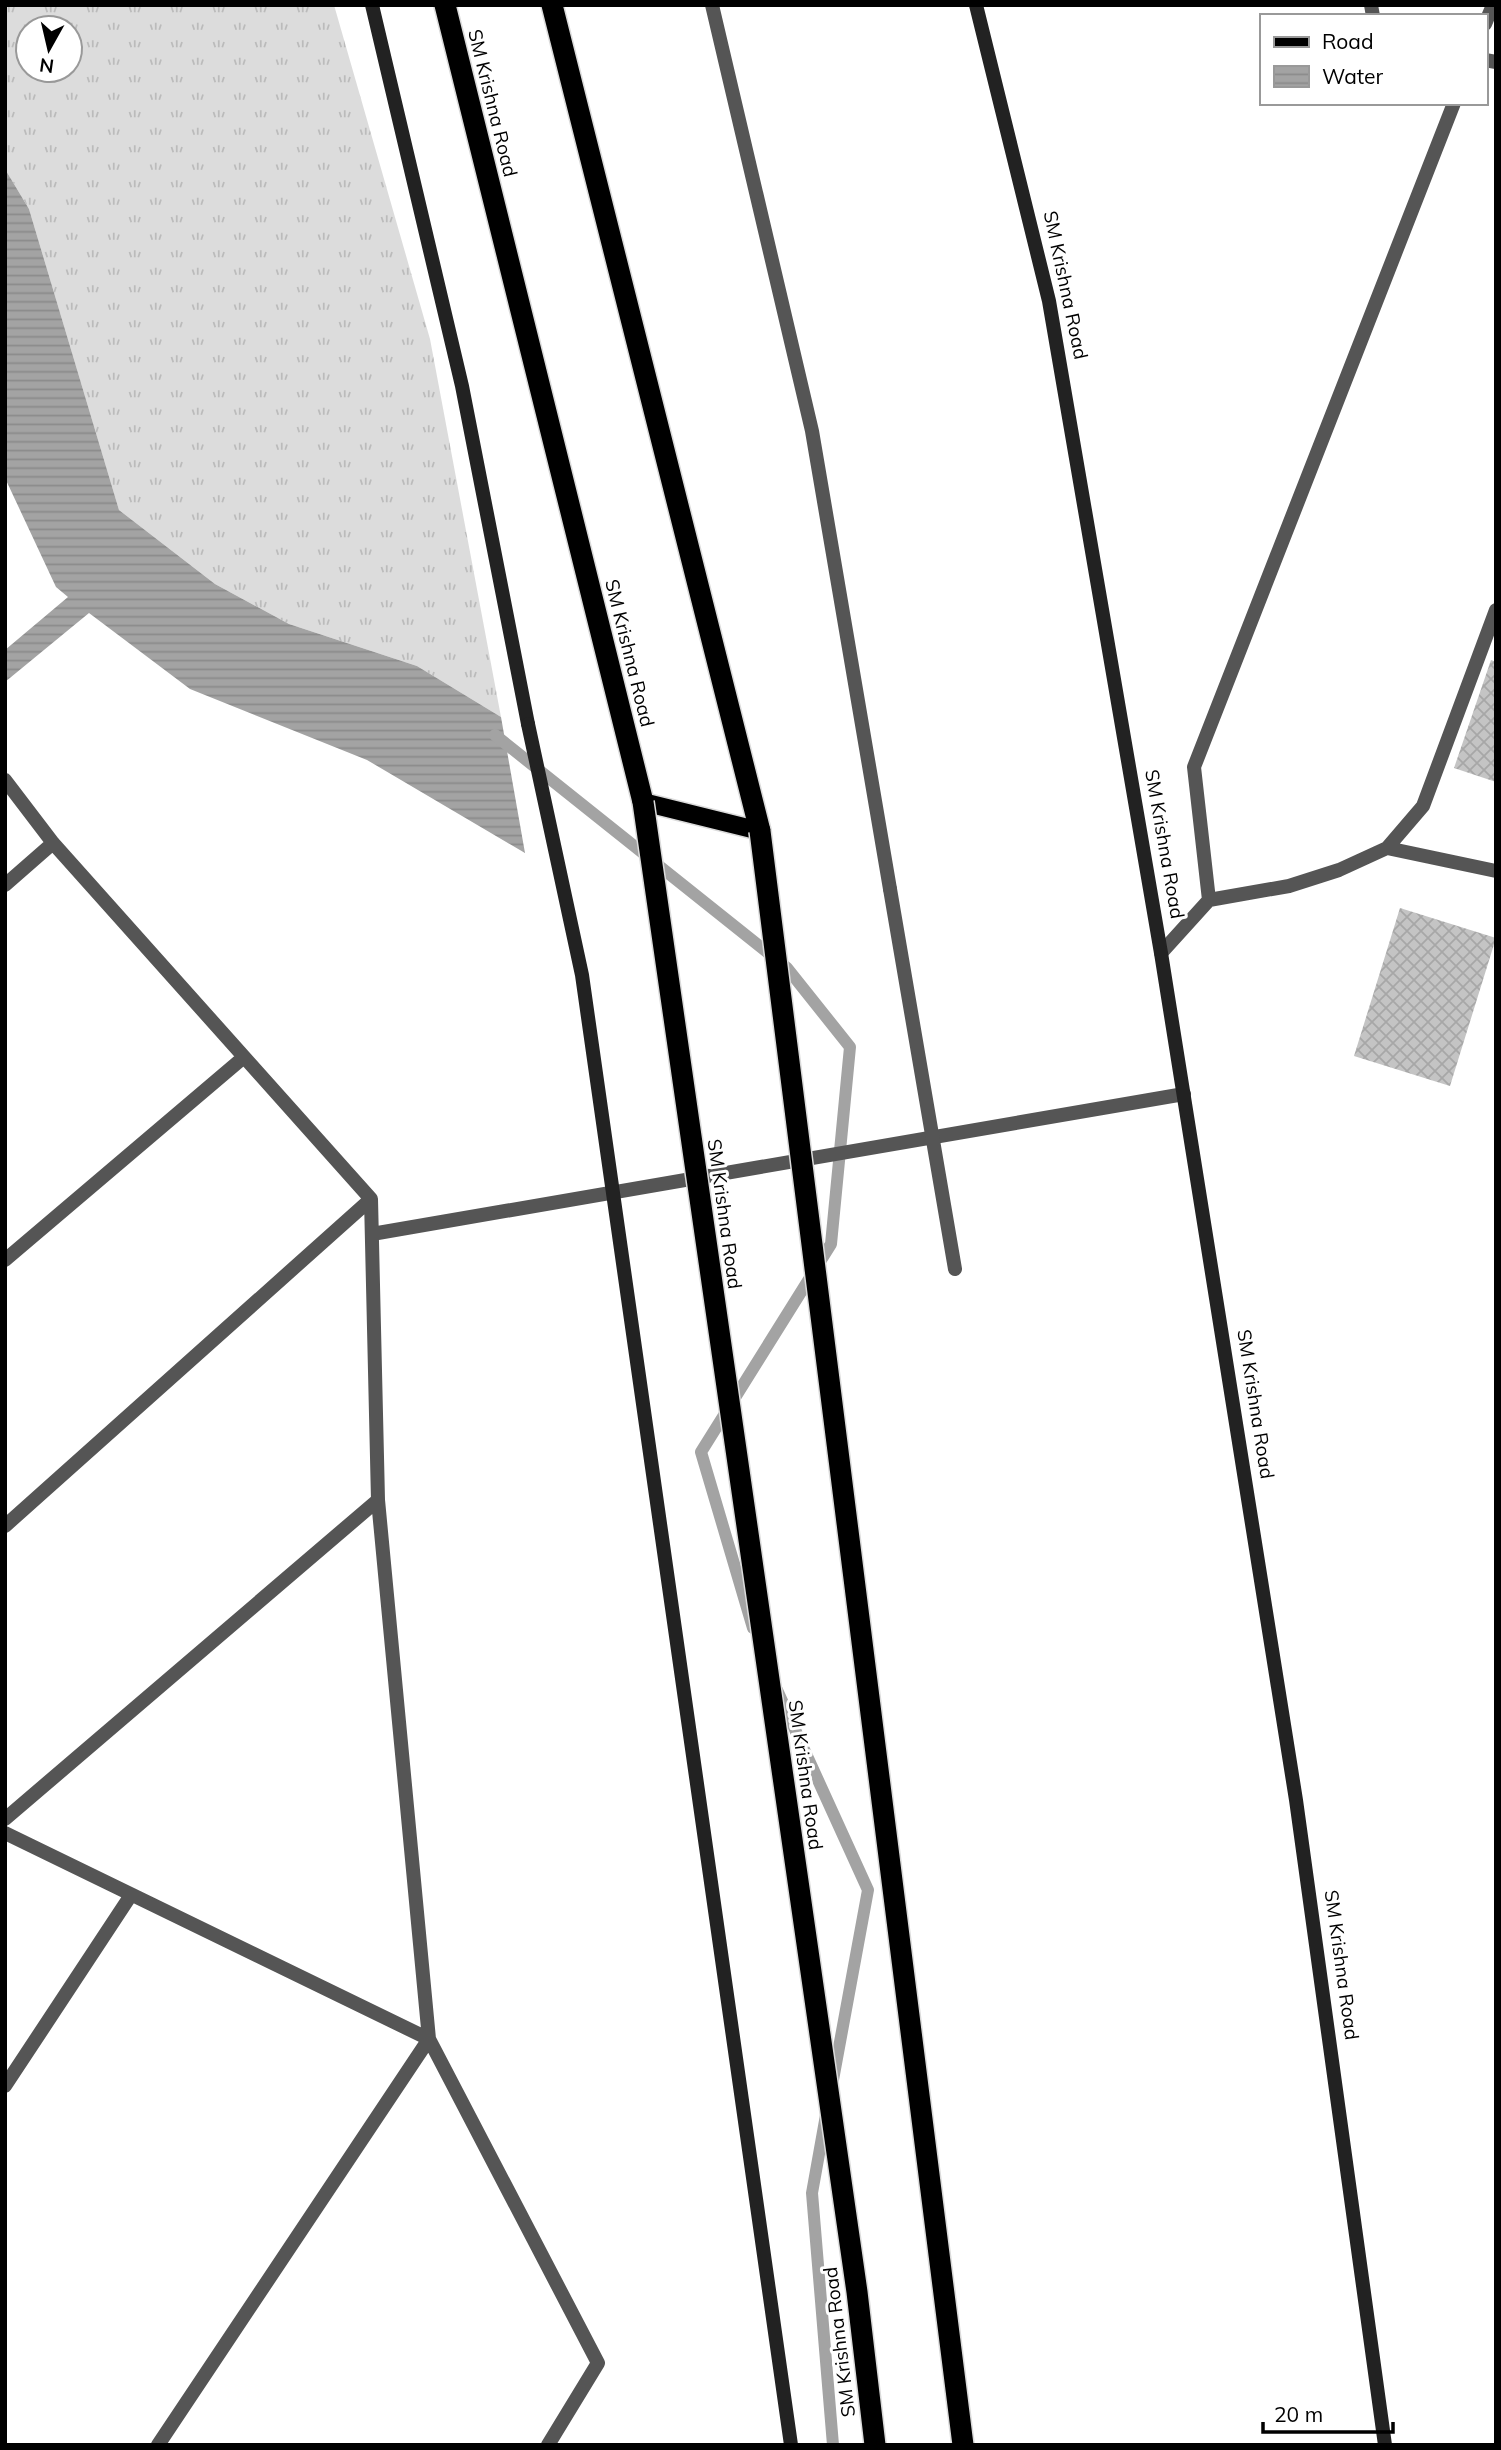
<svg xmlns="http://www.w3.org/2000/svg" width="1501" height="2450" font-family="Mulish,sans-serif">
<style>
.grass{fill:url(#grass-tufts);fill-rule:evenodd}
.water{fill:url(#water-rules)}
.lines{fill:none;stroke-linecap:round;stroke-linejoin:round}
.stream{stroke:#a3a3a3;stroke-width:12}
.building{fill:url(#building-cross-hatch)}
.primary-casing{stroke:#dbdbdb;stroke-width:21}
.highway-casing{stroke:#dbdbdb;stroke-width:24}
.street{stroke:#555;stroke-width:14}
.secondary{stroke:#222;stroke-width:14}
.primary{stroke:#000;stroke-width:18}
.highway{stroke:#000;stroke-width:21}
.highway-bridge-casing{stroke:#dbdbdb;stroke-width:24;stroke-linecap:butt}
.street-bridge{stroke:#555;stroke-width:14}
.secondary-bridge{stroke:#222;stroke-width:14}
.highway-bridge{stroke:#000;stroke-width:21}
.labels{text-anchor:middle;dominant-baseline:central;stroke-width:6;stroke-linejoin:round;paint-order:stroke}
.street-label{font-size:19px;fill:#000;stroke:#fff}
</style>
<defs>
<pattern id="grass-tufts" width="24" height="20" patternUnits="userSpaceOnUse" patternTransform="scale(1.75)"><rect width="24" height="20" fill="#dcdcdc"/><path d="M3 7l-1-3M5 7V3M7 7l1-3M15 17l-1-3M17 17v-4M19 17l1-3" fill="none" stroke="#bbb"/></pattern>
<pattern id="water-rules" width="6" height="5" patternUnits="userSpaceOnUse" patternTransform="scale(1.75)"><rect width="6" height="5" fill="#a3a3a3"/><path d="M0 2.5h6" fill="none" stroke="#8b8b8b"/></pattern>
<pattern id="building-cross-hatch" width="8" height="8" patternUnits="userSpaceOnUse" patternTransform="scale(1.75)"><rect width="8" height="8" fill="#c4c4c4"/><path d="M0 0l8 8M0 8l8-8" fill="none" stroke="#a7a7a7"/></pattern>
</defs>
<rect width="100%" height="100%" fill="#fff"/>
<path class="grass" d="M5,5H334L430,339L501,717L417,666L289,624L215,584L119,510L29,209L5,169ZM28,28H70V70H28Z"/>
<path class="water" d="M5,169L29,209L119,510L215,584L289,624L417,666L501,717L525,853L367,760L190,689L89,613L5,682V650L68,597L56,587L5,478Z"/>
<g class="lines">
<path class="stream" d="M495,735L787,968L850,1047L831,1244L701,1452L753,1628
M777,1690L868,1890L833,2080
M826,2115L812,2193L833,2445"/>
</g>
<path class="building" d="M1491,660L1496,662V782L1454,768Z
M1400,908L1496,938L1450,1086L1354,1056Z"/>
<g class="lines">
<g class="primary-casing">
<path id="primary" d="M643,802L760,831"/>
</g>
<g class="highway-casing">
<path id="highway" d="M445,5L643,802
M552,5L760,831"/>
</g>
<path class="street" d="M712,5L812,431L890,889
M1371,5L1373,16
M1485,24L1493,5
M1485,60L1496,62
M5,780L53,843L371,1199L378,1500L429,2039L598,2363L548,2445
M1387,848L1496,871
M5,885L53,843
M1209,900L1289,886L1339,870L1387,848L1423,806L1496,610
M1161,953L1209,900L1194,767L1454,103
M372,1234L1184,1094
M5,1260L244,1057
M5,1526L371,1199
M5,1819L378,1500
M5,1833L429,2039
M5,2086L131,1895
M158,2445L429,2039"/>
<path class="secondary" d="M372,5L462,386L528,724
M976,5L1049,301L1161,953L1296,1800L1385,2445"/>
<use href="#primary" class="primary"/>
<use href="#highway" class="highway"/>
<g class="highway-bridge-casing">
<path id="highway-bridge" d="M643,802L857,2292L875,2445
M760,831L963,2445"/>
</g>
<path class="street-bridge" d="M890,889L955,1269"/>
<path class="secondary-bridge" d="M528,724L582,975L791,2445"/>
<use href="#highway-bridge" class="highway-bridge"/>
</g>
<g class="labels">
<g class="street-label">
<text transform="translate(493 103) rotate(76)">SM Krishna Road</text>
<text transform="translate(1066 285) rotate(78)">SM Krishna Road</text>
<text transform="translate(630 653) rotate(76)">SM Krishna Road</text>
<text transform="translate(1165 844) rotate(80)">SM Krishna Road</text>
<text transform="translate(725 1214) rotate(82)">SM Krishna Road</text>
<text transform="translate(1256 1404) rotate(81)">SM Krishna Road</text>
<text transform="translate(806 1775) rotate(82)">SM Krishna Road</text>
<text transform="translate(1342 1965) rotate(82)">SM Krishna Road</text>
<text transform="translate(839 2342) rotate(-97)">SM Krishna Road</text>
</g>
</g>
<rect width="1501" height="2450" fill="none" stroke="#000000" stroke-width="14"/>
<rect x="1260" y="14" width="228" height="91" fill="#ffffff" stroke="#999999" stroke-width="2"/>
<rect x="1274" y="37" width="35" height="10" fill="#000000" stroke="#999999" stroke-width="2"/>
<text x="1322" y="49" font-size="21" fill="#000000">Road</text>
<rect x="1274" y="66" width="35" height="21" fill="url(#water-rules)" stroke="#999999" stroke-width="2"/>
<text x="1322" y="84" font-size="21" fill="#000000">Water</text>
<g transform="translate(49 49) rotate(188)"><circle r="33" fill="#ffffff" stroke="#999999" stroke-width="2"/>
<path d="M0-5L12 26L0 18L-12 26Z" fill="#000000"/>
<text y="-10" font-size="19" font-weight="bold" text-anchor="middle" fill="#000000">N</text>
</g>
<path d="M1263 2422v10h130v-10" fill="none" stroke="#000000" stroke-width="3.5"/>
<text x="1274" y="2422" font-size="21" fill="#000000" stroke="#ffffff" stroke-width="5" paint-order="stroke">20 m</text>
</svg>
